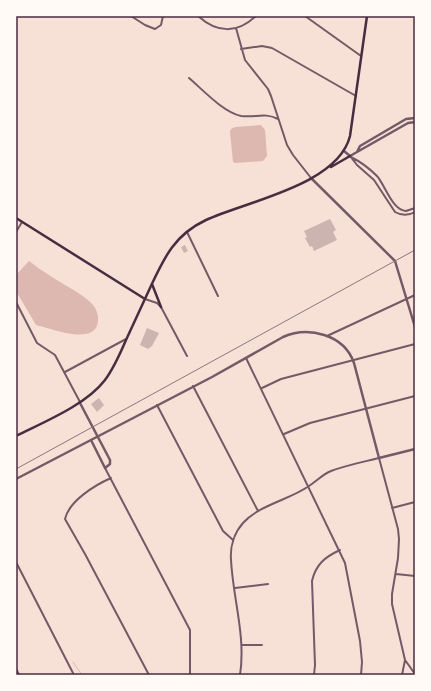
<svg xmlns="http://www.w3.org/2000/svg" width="431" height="691" font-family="Lato,sans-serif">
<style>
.water{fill:#dcb8b0}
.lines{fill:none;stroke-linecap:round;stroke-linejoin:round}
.stream{stroke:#dcb8b0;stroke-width:1}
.building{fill:#ccb4b1}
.minor{stroke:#755966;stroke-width:2}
.tertiary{stroke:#755966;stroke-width:2.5}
.secondary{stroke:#4a2c40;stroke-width:2.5}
.rail{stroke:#8f747c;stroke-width:1}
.neatline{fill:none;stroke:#4a2c40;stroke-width:1.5}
</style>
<rect width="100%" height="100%" fill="#f7e1d7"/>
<path class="water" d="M261,125L265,130L267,156L263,161L236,163L233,162L230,132L231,129L235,127Z
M29,261C36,266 42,271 49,275C62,284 76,290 88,300C94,305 99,312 98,321C96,347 50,328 36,325L16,291V275Z"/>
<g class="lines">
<path class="stream" d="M73,662L82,675"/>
</g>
<path class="building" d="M330,219L336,230L333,232L337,240L314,251L312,246L310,247L305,238L307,237L304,231Z
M185,245L188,251L184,253L181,247Z
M147,328L159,333L152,346L148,349L140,345Z
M99,398L104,405L97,412L91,404Z"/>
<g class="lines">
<path class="minor" d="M131,16L145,25L155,29L161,25L163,16
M198,16C217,33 237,34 256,16
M305,16L361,56
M236,28L245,60L268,89L271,96L287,145L293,155L311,178
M241,49L262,46L272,48L356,96
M189,78C203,90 223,112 241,116C255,118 265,112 278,119
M350,156L357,165L374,180L395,212C402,216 408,216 415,212
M351,157C361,162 369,168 377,176C385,185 392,210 406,211L415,208
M16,232L22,222
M187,232L218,296
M145,299L157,303L161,307L187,356
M16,302L37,343L55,355L80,402
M327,336L415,295
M246,358L345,563L360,641L362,662L361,675
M65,372L126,339
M193,386L258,511
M262,388L281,379L415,344
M157,405L223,531L233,540
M284,434L310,423L415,396
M105,468L190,630V675
M111,478C95,485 69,501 65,519L85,554L149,675
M392,508L415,502
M16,562L74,675
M396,574L415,576
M235,588L268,584
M242,645H262
M240,675C246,636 233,599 231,560C230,547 234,533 243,523C259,505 289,500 309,486C317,481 323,474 331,471C347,465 363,462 379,458L398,529L399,539L398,558L392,594V604L405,660L415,674
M314,675L315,665L312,581C316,564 325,557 340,550
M402,675L405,660"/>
<path class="tertiary" d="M344,151L350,156L408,123L415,122
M357,152L360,146L406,119L415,118
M311,178L395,261L415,327
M80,403L110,460V464L105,468L91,440
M16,479L212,377L283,337C308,326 344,334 354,363L379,458L415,449
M16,669L19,675"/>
<path class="secondary" d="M331,167L350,156
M16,218L145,299
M152,284L161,307
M16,436C44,422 86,405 105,380C114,368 120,354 126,340C134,323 142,305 150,288C164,258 174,235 206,220C247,201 338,185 350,136L367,16"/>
<path class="rail" d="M16,469L415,250"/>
</g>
<rect width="431" height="691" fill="none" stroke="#fffaf5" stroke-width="34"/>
<rect x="17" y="17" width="397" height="657" class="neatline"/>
</svg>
